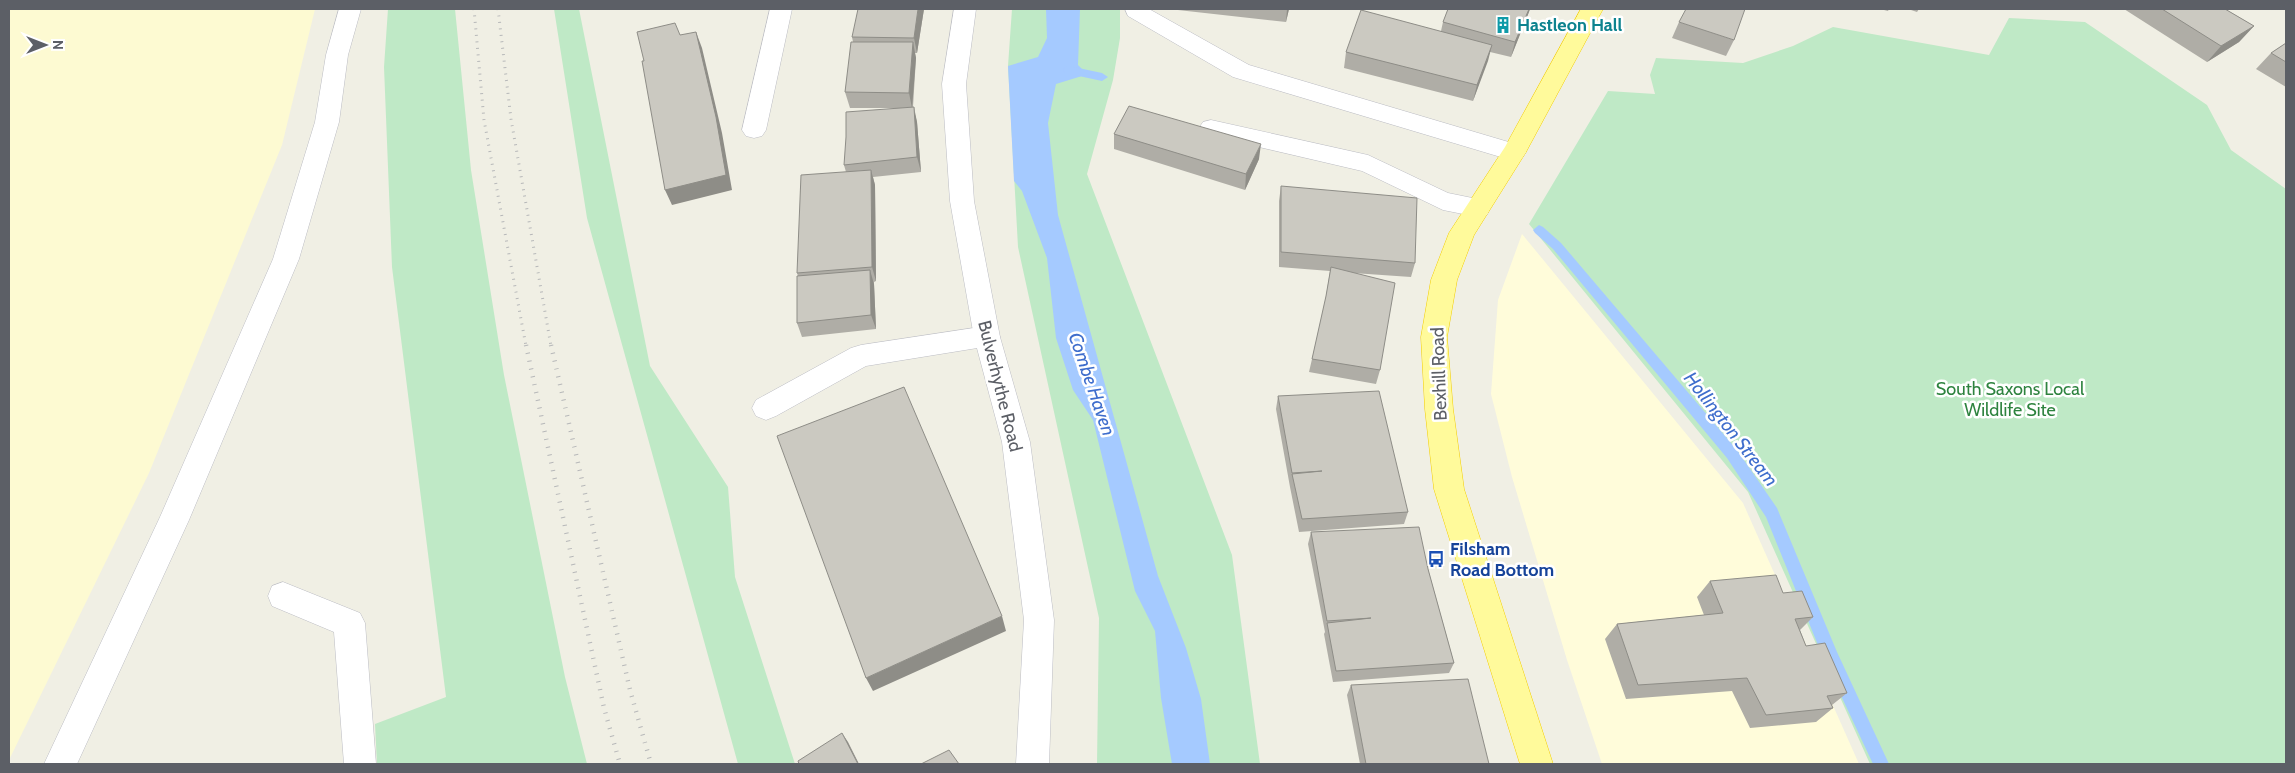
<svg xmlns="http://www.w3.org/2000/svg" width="2295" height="773" font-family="Cabin,sans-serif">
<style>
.commercial{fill:#fffcda}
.green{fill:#bfe9c6}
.sand{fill:#fdfad2}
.water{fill:#a5caff}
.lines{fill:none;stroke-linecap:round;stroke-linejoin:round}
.stream{fill:#a5caff;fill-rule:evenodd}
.service-casing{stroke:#bcbdc4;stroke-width:1}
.minor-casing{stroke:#bcbdc4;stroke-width:1}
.trunk-casing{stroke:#f4ce00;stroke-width:1}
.service{fill:#fff;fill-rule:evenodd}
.minor{fill:#fff;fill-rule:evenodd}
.trunk{fill:#fffa9b;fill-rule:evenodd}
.rail-far1{stroke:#b7b8b9;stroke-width:3;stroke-dasharray:1 5.5;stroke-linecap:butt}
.rail{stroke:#b7b8b9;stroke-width:4.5;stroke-dasharray:1 7;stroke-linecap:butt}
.wall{fill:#afada6}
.shaded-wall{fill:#8e8d87}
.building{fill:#cbc9c1;stroke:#8e8d87}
.labels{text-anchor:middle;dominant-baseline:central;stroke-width:5;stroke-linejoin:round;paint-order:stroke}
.culture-label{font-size:18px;font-weight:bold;fill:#0d838f;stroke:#fff;text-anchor:start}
.street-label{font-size:18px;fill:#5c5f66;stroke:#fff}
.park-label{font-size:18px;fill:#2e833f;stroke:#fff}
.transit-label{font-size:18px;font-weight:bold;fill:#164399;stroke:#fff;text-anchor:start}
.water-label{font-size:19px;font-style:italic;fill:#3e6dcc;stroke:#fff}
</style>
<rect width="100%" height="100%" fill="#f0efe4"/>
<path class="commercial" d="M1522,234L1743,503L1859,764H1602L1567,660L1512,477L1491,394L1498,300Z"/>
<path class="green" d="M388,9H455L471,170L504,375L565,677L587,764H377L375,724L446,697L392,267L384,67Z
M554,9H579L650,366L728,487L735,577L795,764H738L587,218Z
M1012,9H1120V38L1113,80L1087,174L1232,555L1260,764H1097L1099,618L1018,247L1008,66Z
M2009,18L2085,22L2207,105L2231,150L2286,189V764H1870L1748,492L1529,224L1608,91L1655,94L1650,75L1656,58L1743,63L1793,46L1833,27L1989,55Z"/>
<path class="sand" d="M9,9H315L282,145L149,473L9,760Z"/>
<path class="water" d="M1046,9H1080L1078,65L1086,73L1082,76L1056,84L1048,123L1058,215L1158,576L1186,648L1201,699L1210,764H1172L1161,698L1155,631L1135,591L1093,420L1073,390L1056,338L1047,258L1022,191L1014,181L1008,66L1038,57L1047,38Z"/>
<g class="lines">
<path class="stream" d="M1069,66L1102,73L1108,77L1102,81L1065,73L1063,70L1065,67Z
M1539,225L1543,227L1561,243L1737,450L1777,508L1837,652L1889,764H1873L1822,655L1766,517L1727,458L1553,249L1535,233L1533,230Z"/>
<g class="service-casing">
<path id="service" d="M339,9H361L348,55L339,122L299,259L189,520L77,764H44L160,517L273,259L315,122L326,55Z
M1125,9H1149L1249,65L1522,146L1526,152L1522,158L1514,161L1233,77L1128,16Z
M1211,120L1368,155L1448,193L1487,201L1490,208L1487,215L1478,217L1443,210L1362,171L1203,134L1199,128L1203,122Z
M987,326L996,329L1000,337L996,345L866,366L776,416L766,420L756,416L752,408L756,400L851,348L861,345Z
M283,582L360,613L365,623L376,764H344L334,632L272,606L268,596L272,586Z"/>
</g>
<g class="minor-casing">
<path id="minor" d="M770,9H792L766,130L762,136L754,138L746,136L742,130Z
M954,9H976L966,84L974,201L1000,337L1030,442L1054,620L1049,764H1016L1024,620L1002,442L974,337L950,201L942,84Z"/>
</g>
<g class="trunk-casing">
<path id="trunk" d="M1581,9H1603L1526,152L1474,235L1457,280L1447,337L1453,409L1464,489L1553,764H1520L1434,489L1425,409L1421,337L1431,280L1449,233L1505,147Z"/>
</g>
<use href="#service" class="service"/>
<use href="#minor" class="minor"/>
<use href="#trunk" class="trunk"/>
<path class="rail-far1" d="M474,9L484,120L526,346
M498,9L511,119L551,346"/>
<path class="rail" d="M526,345L604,708L620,764
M551,345L630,690L651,764"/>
</g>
<path class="wall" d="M924,9L917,53H915L916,58L913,107L917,122L921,172L873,177L875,185L876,281L874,282V284L876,329L802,337L797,323L798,276L797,273L846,172L844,165L895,108H850L845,92L853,42L852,37Z
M1169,9H1289L1286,22Z
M1448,9H1530L1511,57L1490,52L1473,101L1344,68L1346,52L1441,31L1443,22Z
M1880,9H1889L1888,11Z
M1908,9H1919L1917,12Z
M2124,9H2225L2254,26L2239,42L2207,62Z
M1679,22L1734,40L1726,56L1672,38Z
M2286,43V87L2256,69L2271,53Z
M1114,134L1259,159L1245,190L1114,149Z
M1281,186L1415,263L1411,277L1353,273L1380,370L1376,384L1309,372L1325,303L1330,271L1279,267V201Z
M1278,396L1408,512L1404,524L1299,532L1290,487L1276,409Z
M1311,532L1428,569L1454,663L1449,673L1333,682L1324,634L1325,632L1308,544Z
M1710,581L1783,593L1813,617L1800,630L1806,646L1847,693L1832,705L1833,708L1816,722L1750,728L1732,691L1626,699L1605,639L1617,624L1704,615L1697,597Z
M1351,685L1489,764H1360L1347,695Z"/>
<path class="shaded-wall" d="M918,9H924L917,53L914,38Z
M1287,9H1289L1286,22Z
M1529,9H1530L1529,12L1511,57L1515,42Z
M2254,26L2239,42L2207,62L2221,46Z
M696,32L702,48L722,133L732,190L672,205L665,190Z
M913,42L916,58L912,108L909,93Z
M1492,45L1488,61L1473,101L1477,85Z
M914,107L917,122L921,172L917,157Z
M1261,144L1259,159L1245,190L1246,174Z
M871,170L875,185L876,281L872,267Z
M870,270L874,284L876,329L871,315Z
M1002,616L1006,631L873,691L866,678Z
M842,733L848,742L859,764H858Z"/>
<path class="building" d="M858,9H918L914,38L852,37Z
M1448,9H1529L1515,42L1443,22Z
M1686,9H1745L1734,40L1679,22Z
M2162,9H2225L2254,26L2221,46Z
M1361,10L1492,45L1477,85L1346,52Z
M675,23L680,35L696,32L716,117L726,175L665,190L642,61H644L637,32Z
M851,42H913L909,93L845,92Z
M2286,43V62L2271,53Z
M1129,106L1261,144L1246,174L1114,134Z
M914,107L917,157L844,165L846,137V112Z
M871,170L872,267L797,273L801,175Z
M1281,186L1417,198L1415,263L1281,252Z
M1331,267L1395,283L1380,370L1312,359L1326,296Z
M870,270L871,315L797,323V276Z
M904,387L1002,616L866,678L777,436Z
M1379,391L1408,512L1302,519L1292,474L1322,471L1292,473L1278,396Z
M1419,527L1428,569L1454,663L1336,671L1327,623L1371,618L1327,621L1311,532Z
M1776,575L1783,593L1802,591L1813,617L1795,619L1806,646L1825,643L1847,693L1827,696L1833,708L1766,715L1747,678L1638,685L1617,624L1723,613L1710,581Z
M1468,679L1489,764H1366L1351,685Z
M842,733L858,764H799L798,761Z
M949,750L959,764H921Z"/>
<defs>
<g id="building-bare" transform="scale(1.35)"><path d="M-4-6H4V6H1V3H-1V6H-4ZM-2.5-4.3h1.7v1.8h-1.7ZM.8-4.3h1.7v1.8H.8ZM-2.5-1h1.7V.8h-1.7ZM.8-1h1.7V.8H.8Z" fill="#0f9aa8" stroke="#fff" stroke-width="2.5" paint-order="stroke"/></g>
<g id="bus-bare" transform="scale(1.35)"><path d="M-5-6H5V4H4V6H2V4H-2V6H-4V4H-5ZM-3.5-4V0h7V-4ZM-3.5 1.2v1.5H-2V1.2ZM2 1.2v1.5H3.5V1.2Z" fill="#1a4fb4" stroke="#fff" stroke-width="2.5" paint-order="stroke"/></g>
</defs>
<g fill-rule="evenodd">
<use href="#building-bare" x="1503" y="25"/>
<use href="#bus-bare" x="1436" y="559"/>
</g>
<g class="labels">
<g class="culture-label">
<text x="1517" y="25">Hastleon Hall</text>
</g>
<g class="street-label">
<text transform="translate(1439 374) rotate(-92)">Bexhill Road</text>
<text transform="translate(1000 386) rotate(76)">Bulverhythe Road</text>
</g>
<g class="park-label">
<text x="2010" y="389">South Saxons Local<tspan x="2010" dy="21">Wildlife Site</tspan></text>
</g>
<g class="transit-label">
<text x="1450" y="549">Filsham<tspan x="1450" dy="21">Road Bottom</tspan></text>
</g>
<g class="water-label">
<text transform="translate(1092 384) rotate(71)">Combe Haven</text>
<text transform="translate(1731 429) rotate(52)">Hollington Stream</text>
</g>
</g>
<rect width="2295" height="773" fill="none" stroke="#5c5f66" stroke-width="20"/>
<g transform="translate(45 45) rotate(90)" stroke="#ffffff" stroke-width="4" paint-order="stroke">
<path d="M0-4L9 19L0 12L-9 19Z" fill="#5c5f66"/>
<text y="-8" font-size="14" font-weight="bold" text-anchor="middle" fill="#5c5f66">N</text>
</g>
</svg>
